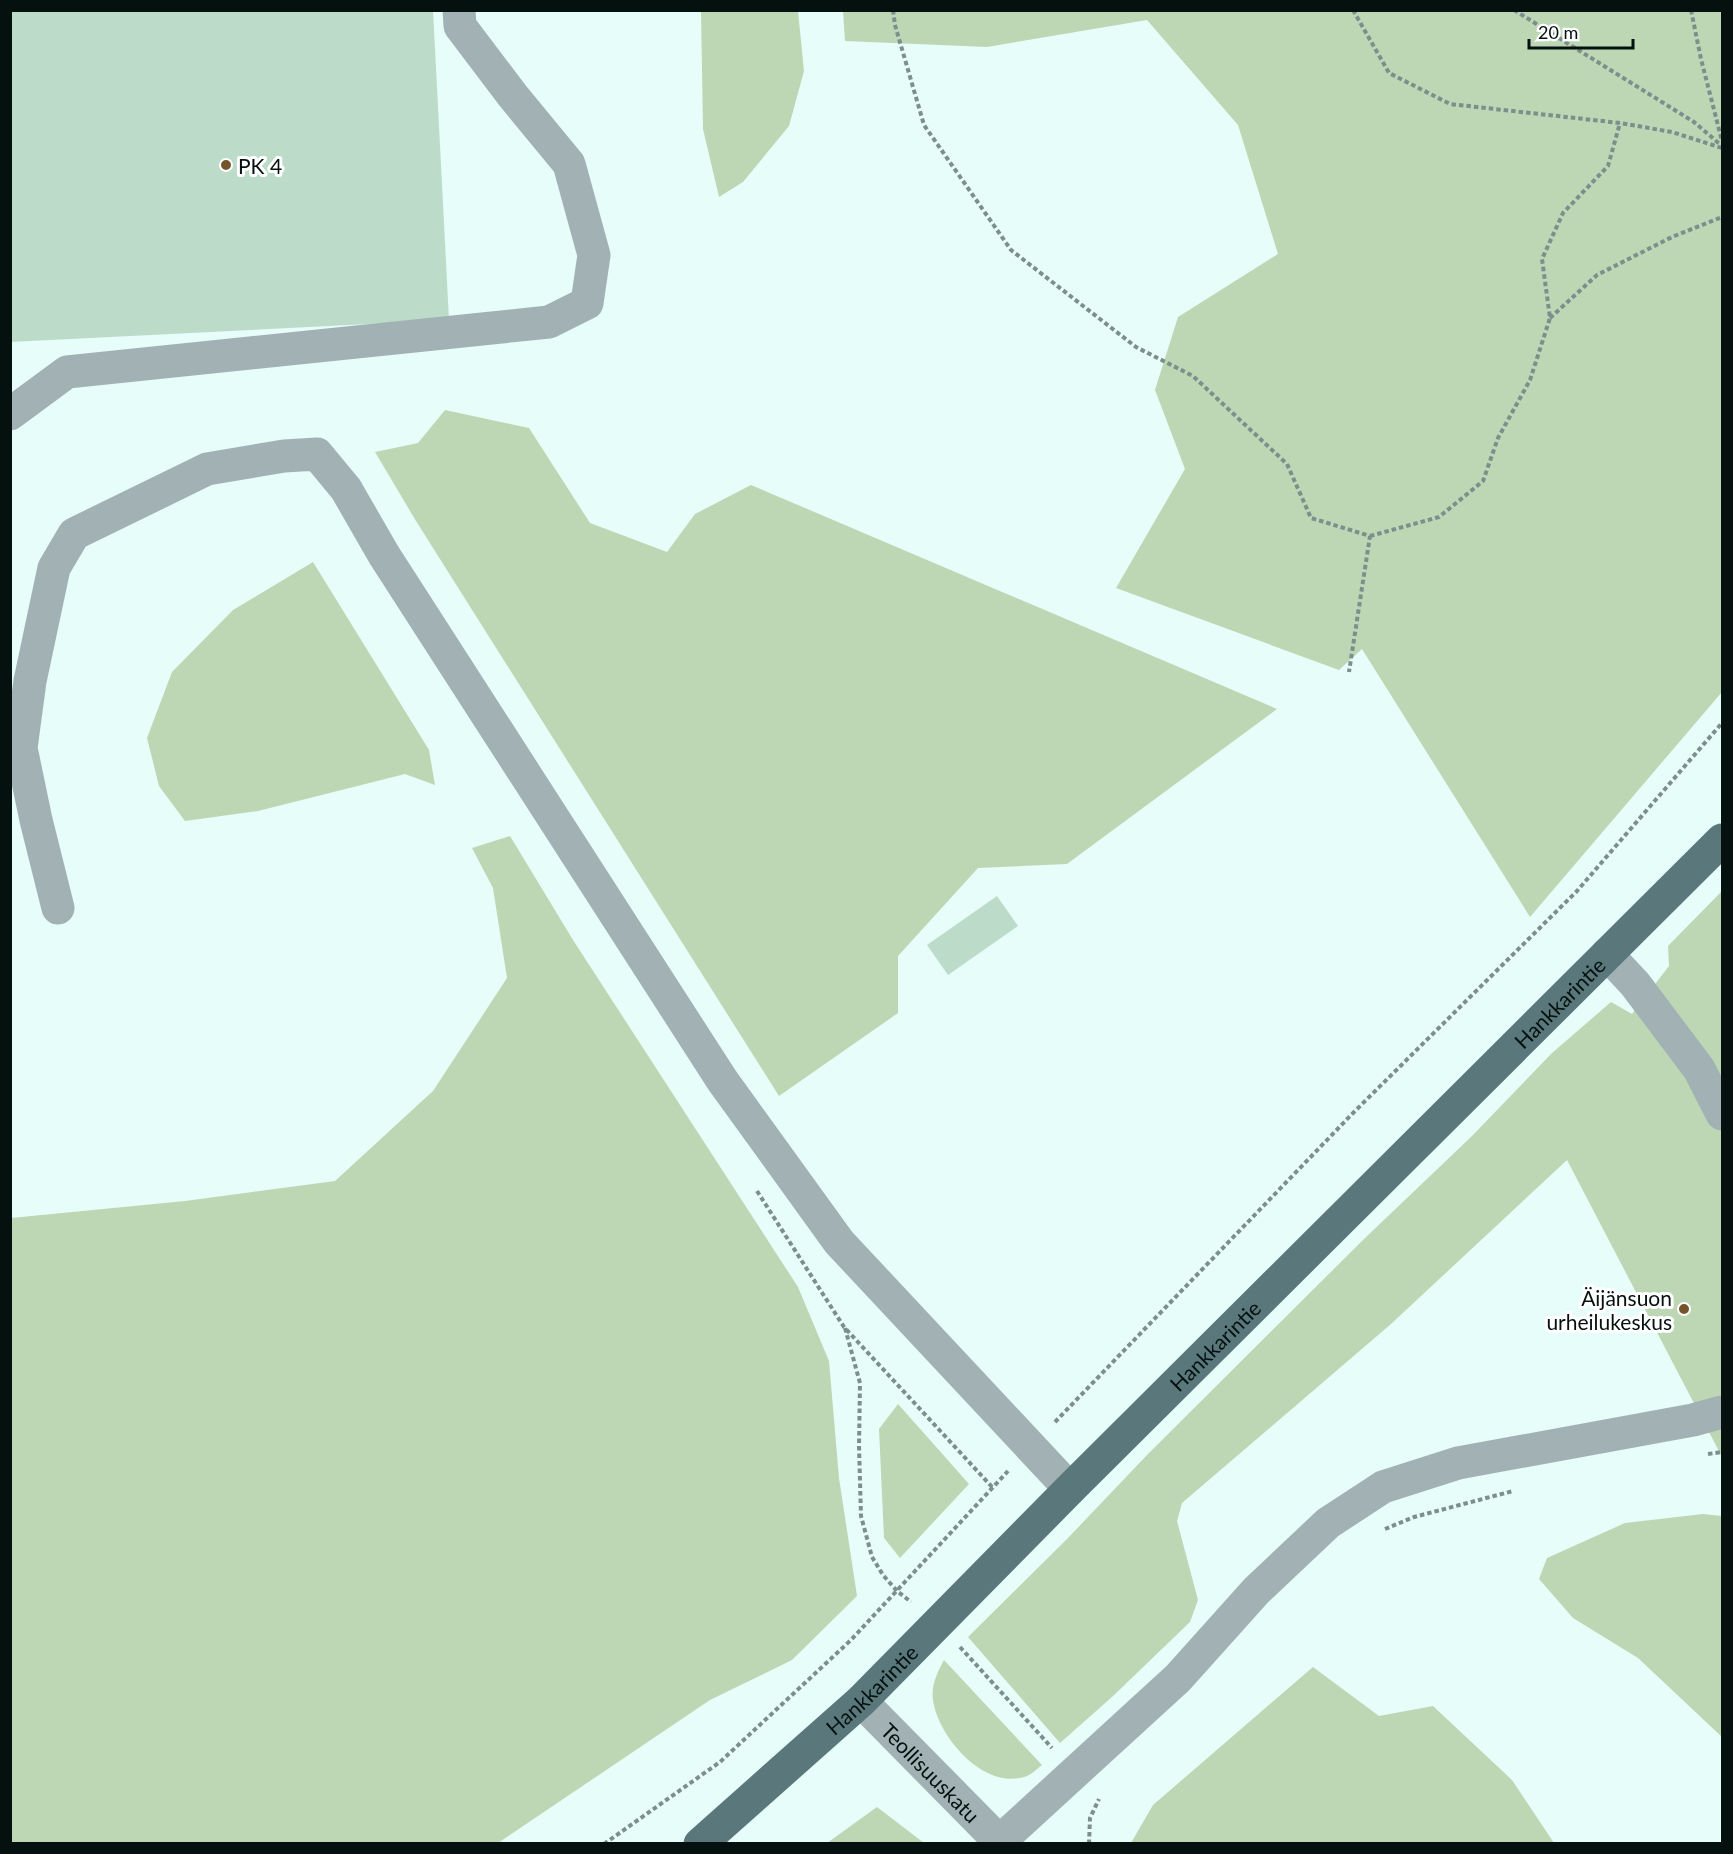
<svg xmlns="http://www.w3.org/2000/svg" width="1733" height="1854" font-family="Lato,sans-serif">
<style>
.green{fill:#bdd7b4}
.building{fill:#bcdbc9}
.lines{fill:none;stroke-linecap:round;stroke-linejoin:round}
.path{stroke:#7c8f8c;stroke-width:4;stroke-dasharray:4.5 3;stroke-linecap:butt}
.minor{stroke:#a2b2b4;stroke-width:33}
.major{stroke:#5a787c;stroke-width:33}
.poi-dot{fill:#75552b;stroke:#fff;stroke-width:2}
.labels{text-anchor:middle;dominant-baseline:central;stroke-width:6;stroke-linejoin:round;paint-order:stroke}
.poi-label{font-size:21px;fill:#04110f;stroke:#fff;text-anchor:start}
.street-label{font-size:21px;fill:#04110f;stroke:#fff}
</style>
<rect width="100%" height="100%" fill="#e6fdf9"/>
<path class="green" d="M701,11H798L804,71L789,126L743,182L719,197L703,129Z
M843,11H1722V692L1530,917L1362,649L1339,670L1116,588L1185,469L1155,390L1178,317L1278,254L1238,125L1147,20L987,47L845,41Z
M445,410L529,428L590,523L667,552L695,514L751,485L1277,709L1067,864L978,868L898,956V1013L779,1096L416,521L375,452L418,443Z
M313,562L429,750L435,785L405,774L258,811L185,821L159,786L147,738L172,672L233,610Z
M510,836L573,940L798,1287L829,1361L839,1478L857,1596L792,1660L710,1700L498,1843H11V1218L185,1201L335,1181L433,1091L507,978L493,888L472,848Z
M1722,891V1457L1567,1160L1391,1324L1182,1503L1177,1521L1198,1600L1190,1622L1112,1697L1060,1743L968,1637L1068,1538L1147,1455L1364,1239L1472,1136L1552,1053L1611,1002L1632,1014L1669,966L1668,946Z
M898,1404L969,1484L900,1558L884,1538L879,1429Z
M1703,1514L1722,1516V1737L1638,1658L1573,1618L1539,1579L1547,1558L1625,1523Z
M944,1660L1042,1765C1038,1768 1032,1774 1027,1776C985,1792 938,1737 933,1700C931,1685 937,1673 944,1660Z
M1313,1667L1379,1716L1433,1706L1512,1780L1554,1843H1131L1153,1805Z
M877,1807L924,1843H827Z"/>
<path class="building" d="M10,10H433L449,320L10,342Z
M997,896L1018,926L948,975L927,945Z"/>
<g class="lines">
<path class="path" d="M893,10L895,25L924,125L1011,250L1136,347L1193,376L1287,464L1311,518L1370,536L1349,672
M1353,10L1389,73L1450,104L1620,123L1672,132L1722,148
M1514,10L1694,122L1722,146
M1691,10L1701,59L1722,141
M1550,318L1597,275L1672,237L1722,217
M1370,536L1439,517L1483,481L1498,438L1530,380L1550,318L1542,259L1563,213L1608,166L1620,123
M757,1191L844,1327L993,1488
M845,1328L860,1383L859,1446L861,1516L872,1557L883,1575L897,1591L911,1602
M1055,1422L1354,1112L1577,891L1722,723
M1708,1454L1722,1452
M1385,1529L1414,1517L1513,1491
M960,1647L1052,1748
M604,1844L720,1762L851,1640L1008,1471
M1089,1844L1090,1818L1099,1799"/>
<g class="minor">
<path d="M10,414L67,372L549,322L587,303L594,255L569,164L513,96L460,26L459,10"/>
<path d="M58,908L36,820L21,748L30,681L54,568L74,534L207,469L284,456L317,454L346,489L384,555L722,1080L839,1242L1070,1489"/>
<path d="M1607,954L1635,984L1699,1069L1722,1114"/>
<path id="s1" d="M861,1701L1002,1844"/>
<path d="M1000,1841L1178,1678L1256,1591L1328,1523L1383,1487L1458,1463L1693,1420L1722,1412"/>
</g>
<path class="major" id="s2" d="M700,1844L861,1701L1070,1489L1722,840"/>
</g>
<g class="poi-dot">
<circle cx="226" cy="165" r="6"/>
<circle cx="1684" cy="1309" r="6"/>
</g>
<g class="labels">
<g class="poi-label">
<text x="238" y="165">PK 4</text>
<text x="1672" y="1297" text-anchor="end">Äijänsuon<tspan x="1672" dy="24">urheilukeskus</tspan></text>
</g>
<g class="street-label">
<text stroke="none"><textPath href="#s2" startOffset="1203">Hankkarintie</textPath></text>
<text stroke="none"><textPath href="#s2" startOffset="717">Hankkarintie</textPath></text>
<text stroke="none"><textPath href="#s2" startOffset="231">Hankkarintie</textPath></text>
<text stroke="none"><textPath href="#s1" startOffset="100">Teollisuuskatu</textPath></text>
</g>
</g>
<rect width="1733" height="1854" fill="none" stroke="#04110f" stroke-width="24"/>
<path d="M1529 39v9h104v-9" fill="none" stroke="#04110f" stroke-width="3"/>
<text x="1538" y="39" font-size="18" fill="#04110f" stroke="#ffffff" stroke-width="4.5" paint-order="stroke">20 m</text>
</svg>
